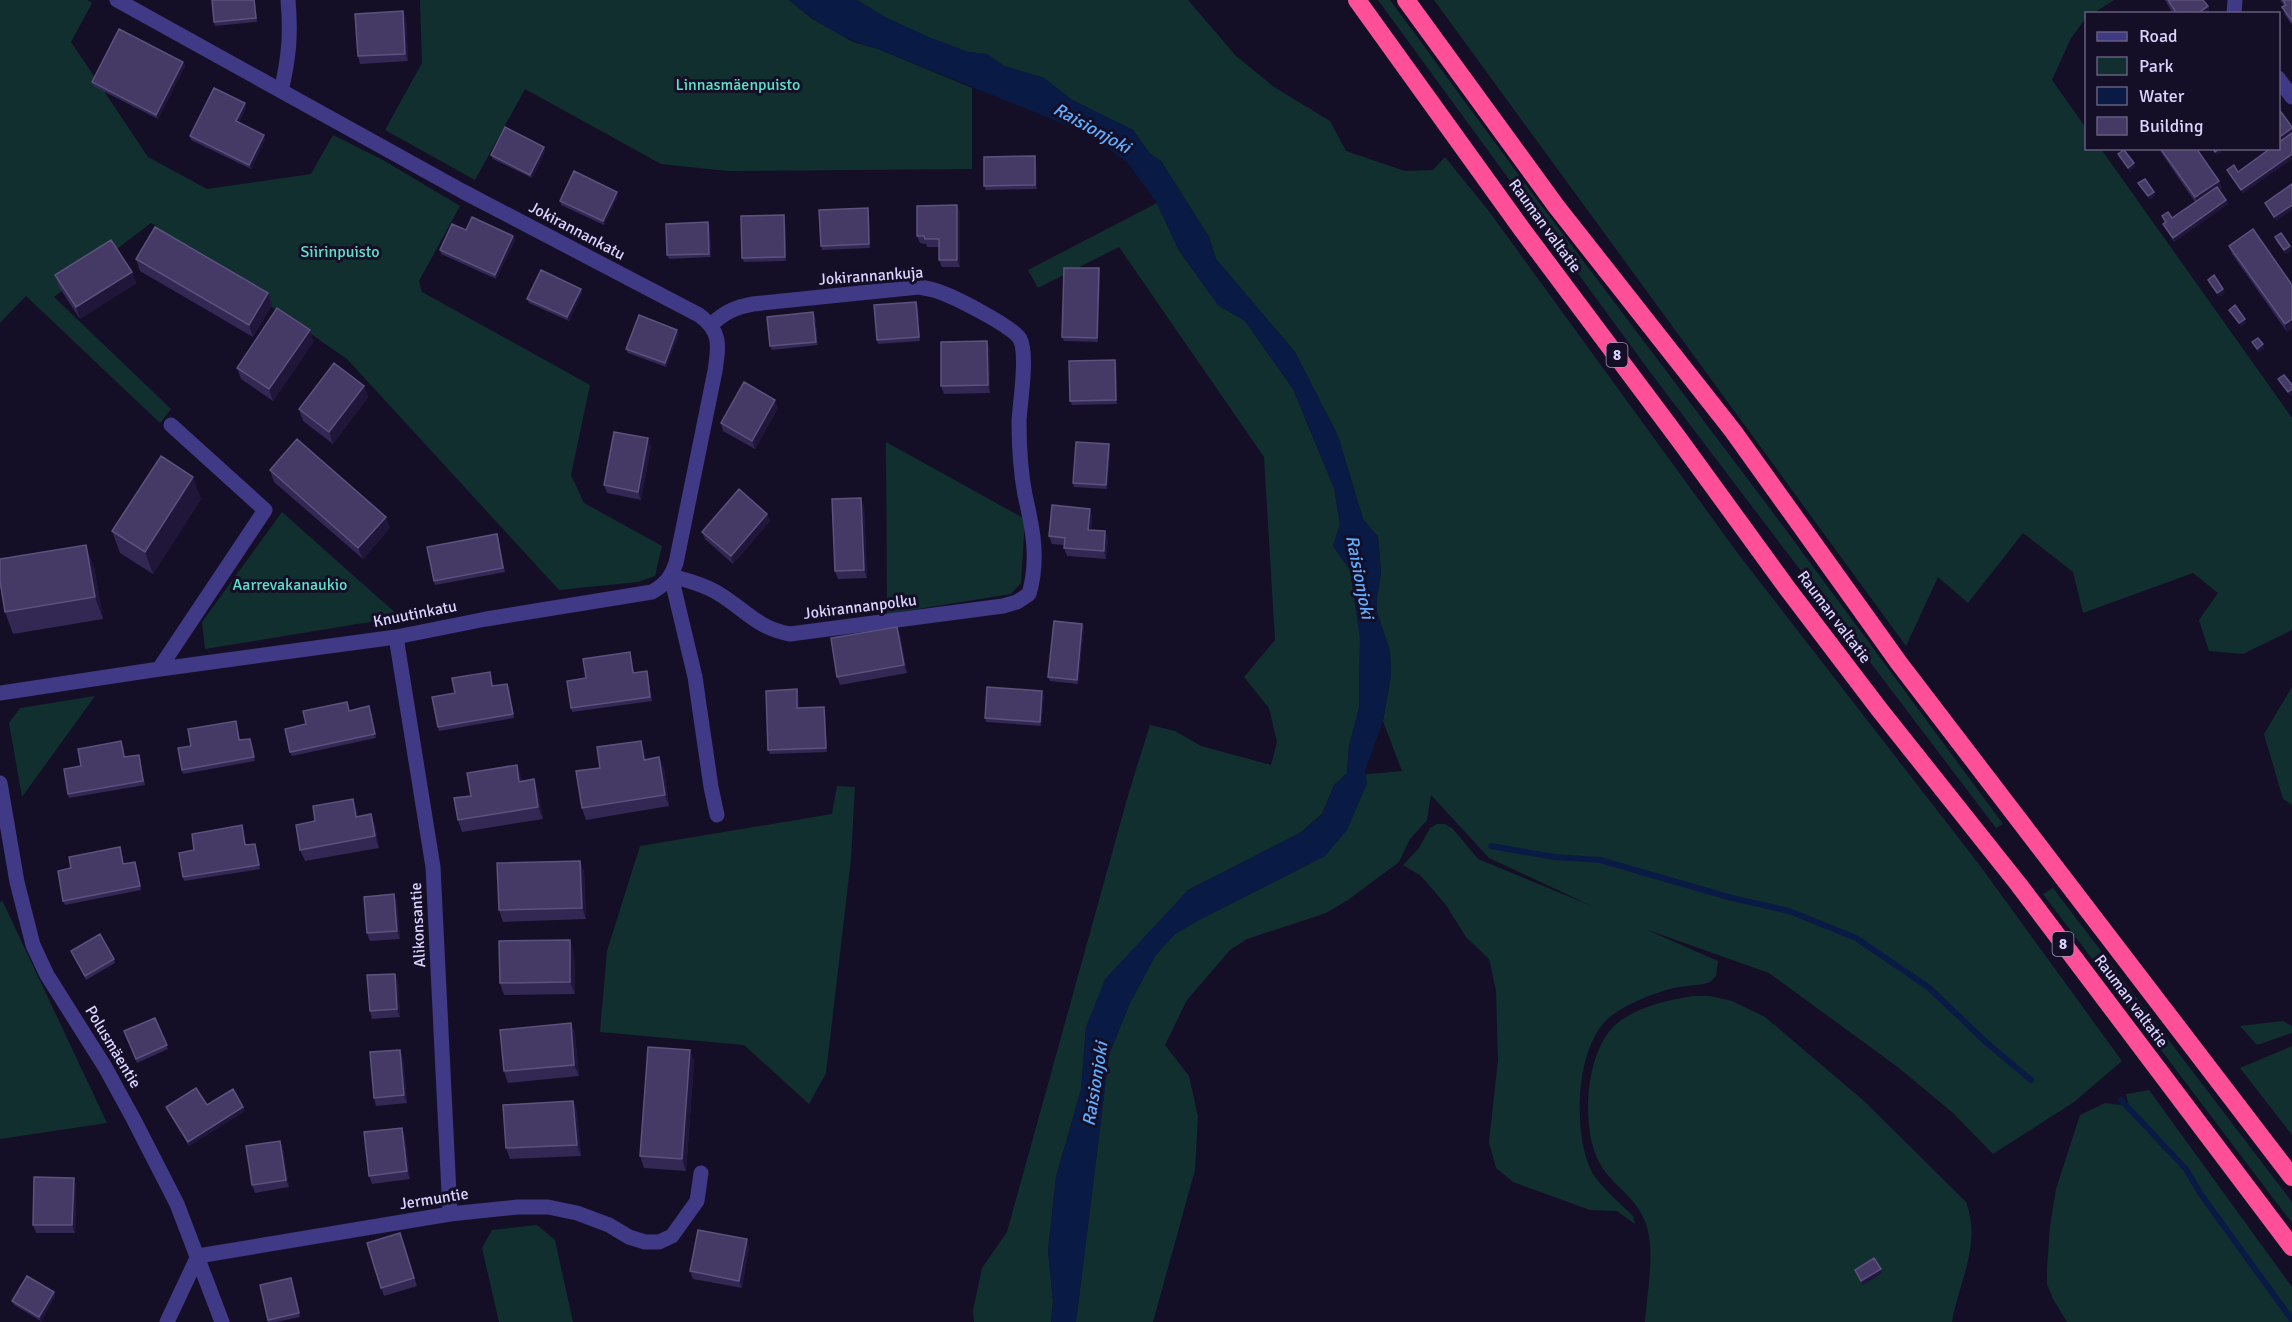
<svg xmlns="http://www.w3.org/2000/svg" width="2292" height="1322" font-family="Signika,sans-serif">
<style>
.green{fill:#122f30}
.water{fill:#091b44}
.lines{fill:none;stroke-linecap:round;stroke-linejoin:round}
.stream{stroke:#091b44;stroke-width:6}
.minor{stroke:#403985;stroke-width:15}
.motorway{stroke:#ff4f99;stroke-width:18}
.wall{fill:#332754}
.shaded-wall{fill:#1f163a}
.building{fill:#453a66;stroke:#5c527e;stroke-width:1.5}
.labels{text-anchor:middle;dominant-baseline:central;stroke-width:6;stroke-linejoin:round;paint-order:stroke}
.shield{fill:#140f26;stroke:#9f99be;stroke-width:1.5}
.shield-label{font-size:15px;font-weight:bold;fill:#dbd4ff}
.park-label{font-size:16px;fill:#5de1c8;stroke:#140f26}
.street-label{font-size:16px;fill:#dbd4ff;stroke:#140f26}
.water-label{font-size:18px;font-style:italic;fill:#62adff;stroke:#140f26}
</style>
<rect width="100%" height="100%" fill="#140f26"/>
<path class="green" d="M0,0H87L92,3L71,42L148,157L207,189L311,174L333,135L383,160L460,206L419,281L422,292L590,385L571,475L584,503L662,546L655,576L638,582L559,590L347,359L151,223L54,297L171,409L160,423L26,296L0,323Z
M420,0H789L811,18L853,42L878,49L972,88V169L728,171L661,164L525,89L475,180L385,130L422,63Z
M857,0H1188L1236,56L1274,87L1330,121L1346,151L1405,171L1433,170L1445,157L1488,210L1739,555L1978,863L2122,1061L2074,1102L1993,1154L1953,1113L1899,1068L1769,973L1645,929L1718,961L1716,976L1710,982C1700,986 1689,985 1679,987C1658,991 1628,1003 1611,1016C1575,1044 1573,1130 1590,1168C1595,1182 1622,1205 1633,1216L1635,1224L1617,1211L1590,1210L1513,1182L1496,1168L1489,1142L1498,1060L1496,990L1489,959L1466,937L1446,905L1421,876L1403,865L1419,848L1430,828L1437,824H1445L1453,829L1478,859L1594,907L1489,858L1431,795L1427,820L1410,839L1399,862L1348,900L1326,913L1247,939L1230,950L1187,1000L1165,1045L1189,1076L1198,1117L1195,1170L1153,1322H1076L1109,1055L1129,1005L1155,956L1175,934L1199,920L1325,856L1358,775L1402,771L1383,721L1391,675L1390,651L1377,612V598L1381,573L1378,537L1363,519L1338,436L1295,352L1216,259L1209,237L1161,161L1150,154L1133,130L1072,100L1044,78L1004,66L987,54L968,52L928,37L887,18Z
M1378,0H1390L1535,197L1780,522L2003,824L1996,828L1650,372Z
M1434,0H2114L2094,13L2086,14V18L2071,38L2052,80L2086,128V148L2101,149L2292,418V630L2243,654L2209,651L2199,620L2218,593L2193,573L2083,613L2073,572L2023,533L1968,603L1938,577L1906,646Z
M1157,203L1178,249L1218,305L1245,321L1293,389L1334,488L1340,524L1333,546L1350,570L1360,638L1359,708L1349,746L1347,773L1334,785L1322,814L1300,833L1188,890L1086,1027L1081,1090L1056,1177L1048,1251L1053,1301L1051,1322H974L973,1311L982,1268L1007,1232L1129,792L1150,725L1175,731L1201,746L1271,765L1277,742L1269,708L1244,677L1275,640L1264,457L1119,247L1038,288L1028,270Z
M886,442L1025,519L1021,583L1011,594L887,614Z
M282,512L400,617L205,649L202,622Z
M2292,687V805L2283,799L2264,734Z
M95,696L22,797L9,723L20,708Z
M837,786L855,787L851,859L826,1073L809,1104L744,1045L600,1032L607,951L640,846L832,814Z
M2053,888L2292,1202V1223L2043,894Z
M2,900L107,1123L0,1139V903Z
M1693,996H1710L1732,1001L1765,1017L1864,1101L1966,1202C1982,1244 1959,1281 1952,1322H1645C1647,1292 1655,1256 1647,1227C1638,1196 1612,1187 1599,1162C1580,1126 1585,1046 1620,1021C1641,1006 1668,1000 1693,996Z
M2283,1021L2292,1026V1033L2257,1045L2240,1026Z
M2292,1046V1135L2240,1068Z
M2149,1090L2292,1287V1322H2067L2053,1299L2047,1284V1268L2050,1226L2056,1189L2080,1115L2105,1103L2129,1106L2126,1094Z
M537,1225L555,1240L573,1322H499L482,1248L492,1230Z"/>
<path class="water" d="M789,0H857L887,18L931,38L968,52L987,54L1004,66L1044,78L1072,100L1133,130L1150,154L1161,161L1209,237L1216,259L1295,352L1338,436L1363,519L1378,537L1381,573L1377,598V612L1390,651L1391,675L1383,721L1365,771L1367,784L1347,830L1325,856L1199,920L1175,934L1155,956L1129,1005L1109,1055L1076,1322H1051L1053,1301L1048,1251L1056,1177L1081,1090L1086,1027L1105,979L1188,890L1300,833L1322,815L1334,785L1347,773L1349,746L1359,708L1360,638L1350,570L1333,546L1340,524L1334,488L1293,389L1245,321L1218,305L1178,249L1157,203L1127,162L1086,133L878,49C843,40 817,23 789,0Z"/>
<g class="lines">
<path class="stream" d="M1491,846L1554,857L1600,860L1732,898L1789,911L1856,938L1928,987L1987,1043L2031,1080
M2121,1100L2186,1169L2200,1193L2292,1320"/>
<path class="minor" d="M2234,14L2235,0
M2278,78L2292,97
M281,91C289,58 291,34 288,0
M671,576C687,580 702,584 716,592C744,608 756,628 790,634L1003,606L1017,602L1029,594C1039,560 1033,529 1025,495C1021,474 1019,443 1019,421C1020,402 1028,355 1020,339C1012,326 953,296 937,291C931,289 925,288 919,287L753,304C736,307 725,312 712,324
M671,576L695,677L711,787L717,815
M396,637L433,867L450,1214
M159,669L265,510L171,425
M0,693L153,670L396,637L486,619L652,592C666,584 671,577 676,563L715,371C719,345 721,331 699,315L462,191L117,0
M0,783L17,882L33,945L47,975L105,1067L134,1120L177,1204L222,1322
M167,1322L198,1256L450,1214L518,1207H548L577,1213L609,1225L629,1237L645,1242H659L672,1236L697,1201L701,1173"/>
<path class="motorway" d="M1357,0L1521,228L1678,438L1787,588L1879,709L2019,885L2292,1247
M1406,0L1556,206L1733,431L1899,663L2292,1177"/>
</g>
<path class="wall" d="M255,0L257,22L215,26L214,22Z
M2165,0H2203L2208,6L2210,14H2173Z
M2280,0H2292V25L2285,15L2282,7L2284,6Z
M403,11L406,19L408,61L360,64L358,56Z
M183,62L185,66L158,119L93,86L92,82Z
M245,103L246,107L239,122L265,139L251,169L191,140L190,136Z
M2292,127V159L2243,193L2229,174L2227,170L2238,172L2270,149L2269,148H2278Z
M544,147L545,151L532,178L493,159L491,155Z
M2158,148H2196L2219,181L2222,188L2219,190L2226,200L2228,204L2174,242L2165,228L2163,224L2165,223L2162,216L2172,218L2195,202Z
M1036,160L1037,189L986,190L984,186Z
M618,196L604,225L561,205L560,201Z
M957,205L960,213V267H942L939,260V247H927L926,244L920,243L917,236Z
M869,212L870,248L822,250L821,246Z
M784,215L785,219L786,261L744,262L742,258Z
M710,226L711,257L669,259L667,255Z
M2253,229L2287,332L2232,254L2229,246Z
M513,236L515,240L496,279L441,254L440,250Z
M2275,237L2291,250L2286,254L2276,241Z
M136,259L268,293L272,305L253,337L140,271Z
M1099,268L1100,272L1098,342L1064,341L1062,337Z
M132,272L136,283L80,319L59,287L55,275Z
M581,289L582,292L569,321L529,303L527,299Z
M916,302L918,306L920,341L878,344L877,340Z
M813,312L815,316L818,345L772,350L770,346Z
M679,334L666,367L628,353L626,349Z
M314,341L273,401L241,379L237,368Z
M990,349V393L944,394L941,386Z
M1117,364V404L1072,405L1070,401Z
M364,386L368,397L333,444L303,421L299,409Z
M778,408L755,449L723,431L721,423Z
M1109,444L1110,448L1107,489L1074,487L1073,483Z
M651,446L641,500L607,493L604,485Z
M270,470L390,528L363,559L274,482Z
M201,499L153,574L120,553L112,531Z
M864,506L867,578L838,579L835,571Z
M1090,509L1092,516L1091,530L1105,531L1108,539L1106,559L1067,556L1064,548V545L1052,544L1049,536Z
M767,514L770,521L733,564L705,539L702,532Z
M498,538L505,572L435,585L434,581Z
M94,567L103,619L13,634L5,612Z
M1082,624L1084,627L1078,684L1050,681L1048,677Z
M900,635L907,673L840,685L837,677Z
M630,652L634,673L647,671L652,701L572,712L571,708L586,678Z
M491,676L493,686L509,687L514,718L439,731L438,727L455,693Z
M797,689L798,693L799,708L825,711L827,752L770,754L768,750Z
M1044,695L1041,726L986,722L985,718Z
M348,706L349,711L369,706L376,738L292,756L290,752L306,724Z
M237,725L240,740L250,739L255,761L183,774L182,770Z
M123,745L125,757L140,759L145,785L69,798L68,794L81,766Z
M645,752L646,760L659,757L664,769L669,806L586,820L582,808L600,768Z
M517,765L522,781L538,791L543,819L462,832L458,820L471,796Z
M357,810L358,816L375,825L379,848L305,861L300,850L315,821Z
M242,825L246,845L255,844L260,869L184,881L183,877L194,850Z
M121,851L124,864L136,866L141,890L65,905L63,901L71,868Z
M580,861L584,872L586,919L503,922L499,910Z
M394,894L397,902L400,939L370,941L367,933Z
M71,951L114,959L115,963L86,980Z
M574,952L575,994L504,995L500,983Z
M395,974L398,982L400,1017L372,1019L370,1011Z
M155,1018L168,1049L137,1063L124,1031Z
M571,1023L575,1035L579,1076L508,1083L504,1071Z
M690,1050L694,1062L686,1171L644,1168L640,1156Z
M403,1058L407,1103L376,1106L374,1098Z
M573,1101L577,1113L581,1156L510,1159L506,1148Z
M207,1105L243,1107L245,1111L189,1146L167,1110L166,1107Z
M405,1136L410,1179L372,1184L369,1176Z
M280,1141L283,1149L289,1187L255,1193L252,1185Z
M74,1178L76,1186L75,1233H36L33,1225Z
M400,1233L417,1286L384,1296L381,1288Z
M749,1247L742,1288L693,1279L690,1271Z
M291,1278L300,1317L276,1322H268L260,1285Z
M54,1292L55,1296L41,1321L14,1305L12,1301Z"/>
<path class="shaded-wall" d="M2208,6L2210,14H2197Z
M403,11L406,19L408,61L405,54Z
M183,62L185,66L158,119L156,115Z
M245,103L246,107L237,125L236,121Z
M2292,128V138L2278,148V138Z
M264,135L265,139L251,169L249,165Z
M544,147L545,151L532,178L530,175Z
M2220,148H2221L2222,152L2216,156L2215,152Z
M2292,154V159L2243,193L2241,190Z
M1035,156L1036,160L1037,189L1035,185Z
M2134,163L2135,167L2129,172L2128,168Z
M2219,181L2222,188L2198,205L2195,197Z
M617,192L618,196L604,225L603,221Z
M2154,192L2155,196L2149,200L2148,196Z
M2226,200L2228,204L2174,242L2173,238Z
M957,205L960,213V267L957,260Z
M2292,205V210L2276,221L2274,217Z
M868,208L869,212L870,248L869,244Z
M784,215L785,219L786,261L785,257Z
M708,222L710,226L711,257L709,254Z
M513,236L515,240L496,279L495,275Z
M2290,246L2291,250L2286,254L2284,250Z
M1099,268L1100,272L1098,342L1097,338Z
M132,272L136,283L80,319L76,307Z
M581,289L582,292L569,321L567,317Z
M2223,289L2225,293L2219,297L2217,293Z
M268,293L272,305L253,337L249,325Z
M916,302L918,306L920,341L919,337Z
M813,312L815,316L818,345L816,342Z
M2245,319L2246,323L2240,327L2239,323Z
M2292,319V329L2287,332L2285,324Z
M310,330L314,341L273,401L269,389Z
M677,330L679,334L666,367L665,363Z
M987,341L990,349V393L988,385Z
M2263,344L2264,348L2258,353L2257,349Z
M1115,360L1117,364V404L1116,400Z
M364,386L368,397L333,444L329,432Z
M2292,389V394L2289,396L2288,392Z
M775,400L778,408L755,449L752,441Z
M648,438L651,446L641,500L638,492Z
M1109,444L1110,448L1107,489L1106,485Z
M193,477L201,499L153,574L145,552Z
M861,498L864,506L867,578L864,570Z
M1090,509L1092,516L1091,537L1088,530Z
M767,514L770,521L733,564L731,556Z
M386,517L390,528L363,559L358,548Z
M1105,531L1108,539L1106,559L1104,551Z
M86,545L94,567L103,619L95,597Z
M1082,624L1084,627L1078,684L1077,680Z
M897,627L900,635L907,673L904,665Z
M797,689L798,693L799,712L797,708Z
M1042,691L1044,695L1041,726L1040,722Z
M824,707L825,711L827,752L826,748Z
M641,741L645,752L648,771L644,760Z
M659,757L664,769L669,806L665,795Z
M517,765L521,777L523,793L519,782Z
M534,779L538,791L543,819L538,807Z
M353,799L357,810L361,828L356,817Z
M371,814L375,825L379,848L375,836Z
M580,861L584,872L586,919L582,908Z
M394,894L397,902L400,939L397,931Z
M570,940L574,952L575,994L570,982Z
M395,974L398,982L400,1017L397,1009Z
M571,1023L575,1035L579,1076L574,1065Z
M400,1050L403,1058L407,1103L404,1095Z
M690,1050L694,1062L686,1171L682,1159Z
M573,1101L577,1113L581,1156L577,1145Z
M243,1107L245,1111L189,1146L188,1142Z
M402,1128L405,1136L410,1179L407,1171Z
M280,1141L283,1149L289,1187L286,1180Z
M74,1178L76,1186L75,1233L72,1225Z
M747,1239L749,1247L742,1288L739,1281Z
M1881,1269L1882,1273L1863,1285L1861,1281Z
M54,1292L55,1296L41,1321L39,1317Z"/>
<path class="building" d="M212,0H254L256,18L214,22Z
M2168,0H2203L2208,6L2197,14H2177Z
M2283,0H2292V21L2282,7L2286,5Z
M403,11L405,54L358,56L355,14Z
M119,29L183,62L156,115L92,82Z
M214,88L245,103L236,121L264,135L249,165L190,136Z
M2278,108L2292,127V128L2278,138Z
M505,127L544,147L530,175L491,155Z
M2292,133V154L2241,190L2227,170L2234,165L2238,172L2271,148H2278V143Z
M2160,148H2196L2219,181L2195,197Z
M2212,148H2220L2215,152Z
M2124,150L2134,163L2128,168L2118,154Z
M1035,156V185L984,186V157Z
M574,171L617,192L603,221L560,201Z
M2145,179L2154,192L2148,196L2138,183Z
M2292,184V205L2274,217L2265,203Z
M2217,187L2226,200L2173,238L2163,224L2166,222L2162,216L2168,212L2172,218Z
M957,205V260H939V239H925L924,236H917V206Z
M868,208L869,244L821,246L819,210Z
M784,215L785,257L742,258L741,216Z
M472,217L513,236L495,275L440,250L452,224L466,230Z
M708,222L709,254L667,255L666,224Z
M155,227L268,293L249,325L136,259Z
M2253,229L2292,285V319L2285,324L2229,246Z
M2281,233L2290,246L2284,250L2275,237Z
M111,240L132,272L76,307L55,275Z
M1064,268H1099L1097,338L1062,337Z
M541,270L581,289L567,317L527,299Z
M2214,275L2223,289L2217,293L2208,280Z
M916,302L919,337L877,340L874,305Z
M2235,305L2245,319L2239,323L2229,310Z
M277,308L310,330L269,389L237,368Z
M813,312L816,342L770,346L767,317Z
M639,315L677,330L665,363L626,349Z
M2258,338L2263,344L2257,349L2252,342Z
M987,341L988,385L941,386V342Z
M1115,360L1116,400L1070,401L1069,361Z
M334,363L364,386L329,432L299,409Z
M2284,375L2292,385V389L2288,392L2278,379Z
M744,382L775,400L752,441L721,423Z
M614,432L648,438L638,492L604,485Z
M297,439L386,517L358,548L270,470Z
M1076,442L1109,444L1106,485L1073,483Z
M161,456L193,477L145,552L112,531Z
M739,489L767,514L731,556L702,532Z
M861,498L864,570L835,571L832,499Z
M1052,505L1090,509L1088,530L1105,531L1104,551L1064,548L1065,538L1049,536Z
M497,534L503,568L434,581L427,547Z
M86,545L95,597L5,612L0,581V559Z
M1054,621L1082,624L1077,680L1048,677Z
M897,627L904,665L837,677L831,638Z
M630,652L633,673L647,671L650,697L571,708L567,681L586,678L583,659Z
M490,672L492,686L507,684L513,714L438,727L432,697L455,693L452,678Z
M987,687L1042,691L1040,722L985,718Z
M797,689V708L824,707L826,748L768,750L766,691Z
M347,702L349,711L369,706L375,734L290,752L285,729L306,724L303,711Z
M236,721L239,740L250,739L254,757L182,770L178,748L191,746L188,729Z
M121,741L124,757L139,755L143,781L68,794L64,769L81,766L78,749Z
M641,741L644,760L659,757L665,795L582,808L576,771L600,768L597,747Z
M517,765L519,782L534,779L538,807L458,820L454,798L471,796L467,773Z
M353,799L356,817L371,814L375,836L300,850L296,825L315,821L313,806Z
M242,825L245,845L255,844L259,865L183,877L179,853L194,850L192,834Z
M120,847L123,864L135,862L140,886L63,901L58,871L71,868L69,857Z
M580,861L582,908L499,910L497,863Z
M394,894L397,931L367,933L364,897Z
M100,934L114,959L85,976L71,951Z
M570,940V982L500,983L499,941Z
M395,974L397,1009L370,1011L367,975Z
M155,1018L167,1045L136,1059L124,1031Z
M571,1023L574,1065L504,1071L500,1030Z
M648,1047L690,1050L682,1159L640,1156Z
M400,1050L404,1095L374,1098L370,1052Z
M196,1088L207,1105L233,1089L243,1107L188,1142L166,1107Z
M573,1101L577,1145L506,1148L503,1105Z
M402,1128L407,1171L369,1176L364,1132Z
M280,1141L286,1180L252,1185L246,1146Z
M34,1177L74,1178L72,1225H33Z
M698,1230L747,1239L739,1281L690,1271Z
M400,1233L414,1278L381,1288L367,1243Z
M1874,1258L1881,1269L1861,1281L1855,1270Z
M27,1276L54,1292L39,1317L12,1301Z
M291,1278L299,1313L268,1320L260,1285Z"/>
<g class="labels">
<g class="shield">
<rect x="1606.5" y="343" width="21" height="24" rx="4.5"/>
<rect x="2052.5" y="932" width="21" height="24" rx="4.5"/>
</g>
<g class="shield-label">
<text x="1617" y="355">8</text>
<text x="2063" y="944">8</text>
</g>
<g class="park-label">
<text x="738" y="85">Linnasmäenpuisto</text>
<text x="340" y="252">Siirinpuisto</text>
<text x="290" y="585">Aarrevakanaukio</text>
</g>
<g class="street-label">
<text transform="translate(1545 226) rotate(54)">Rauman valtatie</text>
<text transform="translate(577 231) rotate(28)">Jokirannankatu</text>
<text transform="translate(871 276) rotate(-4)">Jokirannankuja</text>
<text transform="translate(860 607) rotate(-7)">Jokirannanpolku</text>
<text transform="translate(415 614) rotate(-11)">Knuutinkatu</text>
<text transform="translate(1834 617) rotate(53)">Rauman valtatie</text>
<text transform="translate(418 925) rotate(-93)">Alikonsantie</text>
<text transform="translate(2131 1001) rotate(53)">Rauman valtatie</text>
<text transform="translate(113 1047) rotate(59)">Polusmäentie</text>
<text transform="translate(434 1199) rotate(-9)">Jermuntie</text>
</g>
<g class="water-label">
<text transform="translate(1092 128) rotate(29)">Raisionjoki</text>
<text transform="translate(1360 577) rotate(79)">Raisionjoki</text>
<text transform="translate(1095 1084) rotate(-81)">Raisionjoki</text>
</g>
</g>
<rect x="2085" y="12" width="195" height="138" fill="#140f26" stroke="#645e7d" stroke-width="1.5"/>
<rect x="2097" y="32" width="30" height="9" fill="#403985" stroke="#645e7d" stroke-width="1.5"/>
<text x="2139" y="42" font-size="18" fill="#dbd4ff">Road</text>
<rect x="2097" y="57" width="30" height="18" fill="#122f30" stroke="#645e7d" stroke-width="1.5"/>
<text x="2139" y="72" font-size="18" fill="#dbd4ff">Park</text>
<rect x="2097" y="87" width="30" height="18" fill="#091b44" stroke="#645e7d" stroke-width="1.5"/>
<text x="2139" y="102" font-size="18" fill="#dbd4ff">Water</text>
<rect x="2097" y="117" width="30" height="18" fill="#453a66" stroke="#645e7d" stroke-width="1.5"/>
<text x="2139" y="132" font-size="18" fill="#dbd4ff">Building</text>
</svg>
